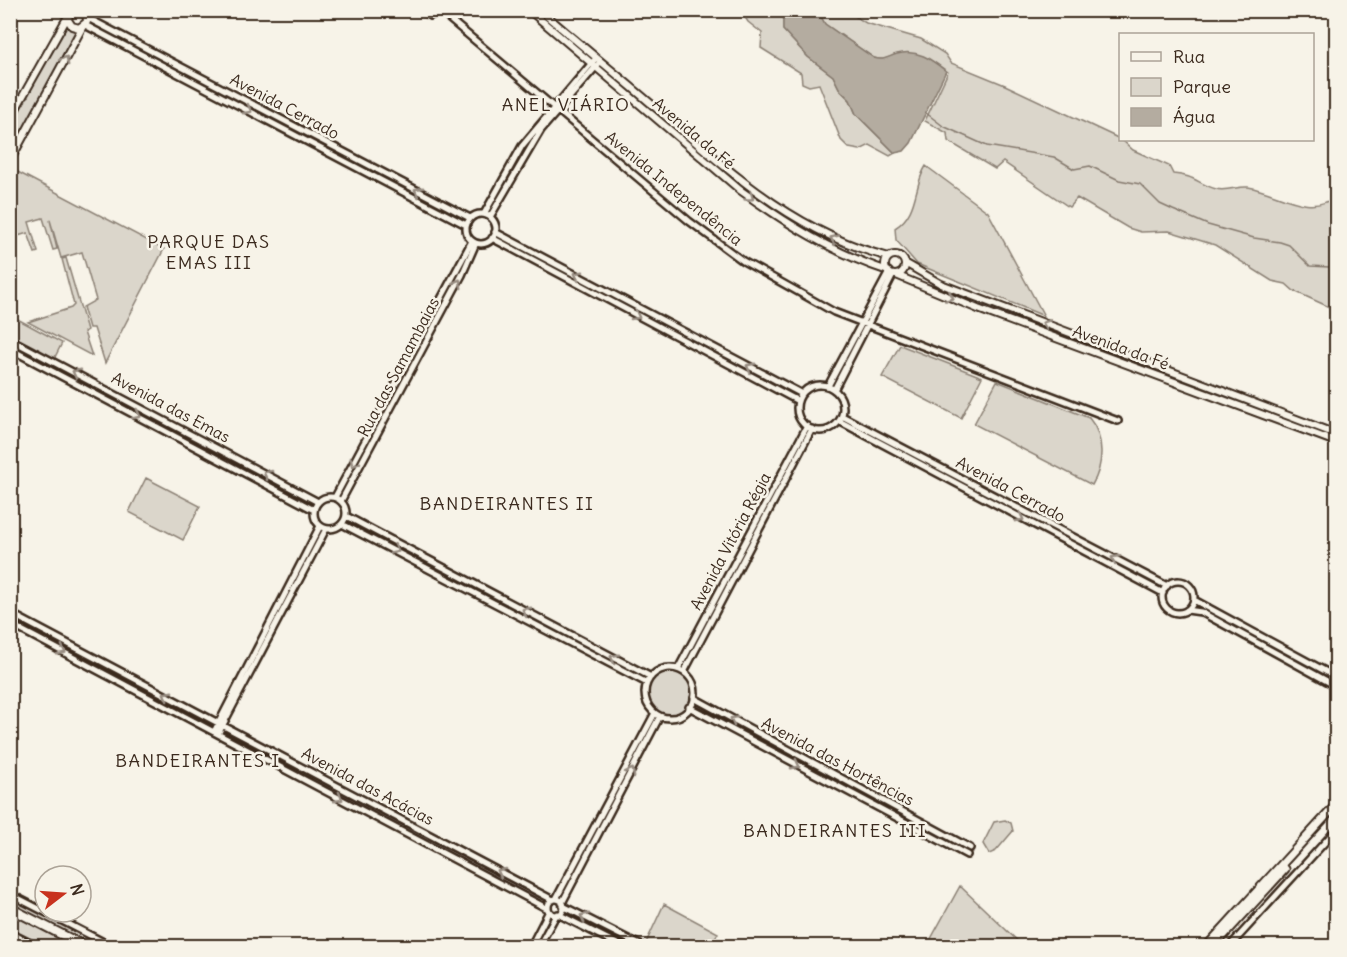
<svg xmlns="http://www.w3.org/2000/svg" width="1347" height="957" font-family="Delius,sans-serif">
<style>
.green{fill:#dbd6cb;stroke:#8b8074;stroke-width:1.5}
.water{fill:#b4aca0;stroke:#84786c;stroke-width:1.5}
.lines{fill:none;stroke-linecap:round;stroke-linejoin:round}
.stream{stroke:#84786c;stroke-width:1.5}
.tertiary-casing{stroke:#3b2a1e;stroke-width:10}
.secondary-casing{stroke:#3b2a1e;stroke-width:10}
.primary-casing{stroke:#3b2a1e;stroke-width:11}
.trunk-casing{stroke:#3b2a1e;stroke-width:12}
.tertiary{stroke:#f7f3e8;stroke-width:5}
.secondary{stroke:#f7f3e8;stroke-width:6}
.primary{stroke:#f7f3e8;stroke-width:7}
.trunk{stroke:#f7f3e8;stroke-width:8}
.oneway{stroke:#998e83}
.labels{text-anchor:middle;dominant-baseline:central;stroke-width:5;stroke-linejoin:round;paint-order:stroke}
.street-label{font-size:16px;fill:#3b2a1e;stroke:#f7f3e8}
.neighbourhood-label{font-size:18px;letter-spacing:1.5px;fill:#3b2a1e;stroke:#f7f3e8}
</style>
<rect width="100%" height="100%" fill="#f7f3e8"/>
<filter id="ink" filterUnits="userSpaceOnUse"><feTurbulence type="fractalNoise" baseFrequency=".0167" numOctaves="2"/><feDisplacementMap in="SourceGraphic" scale="12" xChannelSelector="R" yChannelSelector="G"/><feConvolveMatrix kernelMatrix="1 2 1 2 8 2 1 2 1" color-interpolation-filters="sRGB"/></filter>
<g filter="url(#ink)">
<path class="green" d="M741,11H783V30L808,57L833,76L840,90L850,100L856,114L895,153L890,156L870,145L860,150L849,148L841,140L819,84L809,86L802,83L801,73L761,48L762,33L748,22Z
M818,11H852L856,17L866,23L921,39L945,54L951,63L1005,85L1122,140L1133,150L1169,166L1173,174C1193,175 1199,184 1216,189C1226,192 1238,186 1248,187C1278,192 1309,218 1336,196V310L1294,291L1286,284L1272,281L1215,245L1169,231L1141,232L1128,228L1077,198L1069,207L1003,162L995,169L948,141L947,133L925,121L948,72C933,62 916,48 896,55C886,58 884,61 874,58L825,24Z
M66,24L70,30L78,32L11,156V127Z
M926,166L988,212L1044,316L917,264L896,240L895,228C919,213 913,186 926,166Z
M12,169L164,249L105,363L94,328H89L83,307L96,300L82,252L61,258L50,220L57,249L53,250L43,218L29,222L38,252L35,253L28,233L11,238L15,250L11,251Z
M66,258L87,330L84,332L92,356L28,322L71,308L74,305L62,259Z
M10,315L62,343L54,359L11,337Z
M900,345L982,377L961,418L882,377Z
M997,381L1089,418C1105,437 1104,465 1092,485L974,424Z
M146,478L200,506L183,540L129,512Z
M646 693a23 23 0 1 1 46 0a23 23 0 1 1-46 0Z
M1005,820L1011,823L1013,831L996,851L989,854L983,844L994,822Z
M960,886L1023,946H927Z
M10,895L107,946H89L11,905Z
M664,904L718,933L710,946L645,945Z
M10,913L73,946H40L11,930Z"/>
<path class="water" d="M783,11H818L825,24L874,58C884,61 887,57 897,54C917,48 932,60 946,71L911,143L904,151L895,153L856,114L850,100L840,90L833,76L808,57L783,30Z"/>
<g class="lines">
<path class="stream" d="M926,113L943,126L987,146L1054,157L1074,169L1090,166L1119,180L1140,184L1160,204L1173,210L1208,225L1254,238L1280,242L1289,245L1310,266L1330,267L1336,271"/>
<g class="tertiary-casing">
<path id="tertiary" d="M59,10L68,15
M421,10L430,16L442,10
M441,12L689,221L743,261L834,312L1118,421
M88,18L470,218
M85,25L466,225
M484,214L522,146L596,58
M466 229a15 15 0 1 1 30 0a15 15 0 1 1-30 0Z
M490,217L541,130L600,62
M495,232L802,394
M492,238L798,401
M10,339L318,502
M10,349L314,510
M797 408a23 23 0 1 1 46 0a23 23 0 1 1-46 0Z
M828,386L889,272
M834,390L893,275
M842,416L1167,586
M839,421L1163,593
M314 513a16 16 0 1 1 32 0a16 16 0 1 1-32 0Z
M335,497L472,241
M341,501L462,275L476,243
M346,516L651,677
M342,524L647,683
M1162 597a16 16 0 1 1 32 0a16 16 0 1 1-32 0Z
M1194,600L1336,677
M1187,610L1201,612L1336,686
M10,613L553,900
M10,624L548,909
M645 693a25 25 0 1 1 50 0a25 25 0 1 1-50 0Z
M678,669L807,426
M684,672L812,429
M694,698L970,848
M689,707L967,855
M214,732L320,526
M218,734L326,529
M10,894L45,912
M556,899L655,713
M548 907a8 8 0 1 1 16 0a8 8 0 1 1-16 0Z
M562,903L660,716
M563,906L642,946
M45,912L111,946
M558,914L621,946
M10,933L36,946
M531,946L549,911
M539,946L556,915
M1230,946L1336,830"/>
</g>
<g class="secondary-casing">
<path id="secondary" d="M70,10L68,20L72,26L79,28L87,22L86,10
M529,10L740,190C787,224 833,253 888,271
M540,10C578,43 618,75 656,108C728,170 795,233 889,257
M10,119L67,18
M10,161L83,26
M885 265a10 10 0 1 1 20 0a10 10 0 1 1-20 0Z
M905,263L941,284L1336,434
M896,275L978,309L1336,442"/>
</g>
<g class="primary-casing">
<path id="primary" d="M1207,946L1336,805
M1214,946L1285,869"/>
</g>
<g class="trunk-casing">
<path id="trunk" d="M10,908L84,946"/>
</g>
<use href="#tertiary" class="tertiary"/>
<use href="#secondary" class="secondary"/>
<use href="#primary" class="primary"/>
<use href="#trunk" class="trunk"/>
</g>
<defs><path id="oneway-chevron" d="M-2-3.5L2.5 0L-2 3.5" fill="none" stroke-width="1.6" stroke-linecap="round" stroke-linejoin="round" transform="scale(1.5)"/></defs>
<g class="oneway">
<use href="#oneway-chevron" transform="translate(65 60) rotate(-62)"/>
<use href="#oneway-chevron" transform="translate(248 110) rotate(28)"/>
<use href="#oneway-chevron" transform="translate(418 191) rotate(-152)"/>
<use href="#oneway-chevron" transform="translate(750 197) rotate(36)"/>
<use href="#oneway-chevron" transform="translate(834 239) rotate(-155)"/>
<use href="#oneway-chevron" transform="translate(578 275) rotate(-153)"/>
<use href="#oneway-chevron" transform="translate(458 283) rotate(-62)"/>
<use href="#oneway-chevron" transform="translate(950 297) rotate(23)"/>
<use href="#oneway-chevron" transform="translate(636 316) rotate(29)"/>
<use href="#oneway-chevron" transform="translate(1046 324) rotate(-159)"/>
<use href="#oneway-chevron" transform="translate(750 367) rotate(-152)"/>
<use href="#oneway-chevron" transform="translate(76 373) rotate(-153)"/>
<use href="#oneway-chevron" transform="translate(137 415) rotate(27)"/>
<use href="#oneway-chevron" transform="translate(354 463) rotate(118)"/>
<use href="#oneway-chevron" transform="translate(267 474) rotate(-151)"/>
<use href="#oneway-chevron" transform="translate(1020 518) rotate(28)"/>
<use href="#oneway-chevron" transform="translate(395 550) rotate(26)"/>
<use href="#oneway-chevron" transform="translate(1115 559) rotate(-152)"/>
<use href="#oneway-chevron" transform="translate(526 611) rotate(-152)"/>
<use href="#oneway-chevron" transform="translate(62 651) rotate(28)"/>
<use href="#oneway-chevron" transform="translate(614 658) rotate(-153)"/>
<use href="#oneway-chevron" transform="translate(167 695) rotate(-152)"/>
<use href="#oneway-chevron" transform="translate(734 720) rotate(-151)"/>
<use href="#oneway-chevron" transform="translate(796 765) rotate(28)"/>
<use href="#oneway-chevron" transform="translate(631 772) rotate(-62)"/>
<use href="#oneway-chevron" transform="translate(339 798) rotate(28)"/>
<use href="#oneway-chevron" transform="translate(501 872) rotate(-151)"/>
<use href="#oneway-chevron" transform="translate(584 917) rotate(-153)"/>
</g>
</g>
<g class="labels">
<g class="street-label">
<text transform="translate(285 106) rotate(28)">Avenida Cerrado</text>
<text transform="translate(694 133) rotate(40)">Avenida da Fé</text>
<text transform="translate(674 188) rotate(39)">Avenida Independência</text>
<text transform="translate(1121 347) rotate(20)">Avenida da Fé</text>
<text transform="translate(398 367) rotate(-62)">Rua das Samambaias</text>
<text transform="translate(171 407) rotate(28)">Avenida das Emas</text>
<text transform="translate(1011 489) rotate(28)">Avenida Cerrado</text>
<text transform="translate(730 541) rotate(-62)">Avenida Vitória Régia</text>
<text transform="translate(838 761) rotate(28)">Avenida das Hortências</text>
<text transform="translate(368 786) rotate(28)">Avenida das Acácias</text>
</g>
<g class="neighbourhood-label">
<text x="566" y="104">ANEL VIÁRIO</text>
<text x="209" y="241">PARQUE DAS<tspan x="209" dy="21">EMAS III</tspan></text>
<text x="507" y="503">BANDEIRANTES II</text>
<text x="198" y="760">BANDEIRANTES I</text>
<text x="835" y="830">BANDEIRANTES III</text>
</g>
</g>
<rect width="1347" height="957" fill="none" stroke="#f7f3e8" stroke-width="36"/>
<rect x="18" y="18" width="1311" height="921" fill="none" stroke="#3b2a1e" stroke-width="2" filter="url(#ink)"/>
<rect x="1119" y="33" width="195" height="108" fill="#f7f3e8" stroke="#aca397" stroke-width="1.5"/>
<rect x="1131" y="52" width="30" height="9" fill="#f7f3e8" stroke="#aca397" stroke-width="1.5"/>
<text x="1173" y="63" font-size="18" fill="#3b2a1e">Rua</text>
<rect x="1131" y="78" width="30" height="18" fill="#dbd6cb" stroke="#aca397" stroke-width="1.5"/>
<text x="1173" y="93" font-size="18" fill="#3b2a1e">Parque</text>
<rect x="1131" y="108" width="30" height="18" fill="#b4aca0" stroke="#aca397" stroke-width="1.5"/>
<text x="1173" y="123" font-size="18" fill="#3b2a1e">Água</text>
<g transform="translate(63 894) rotate(73)"><circle r="28" fill="#f7f3e8" stroke="#aca397" stroke-width="1.5"/>
<path d="M0-4.5L10 22L0 15L-10 22Z" fill="#c8321e"/>
<text y="-9" font-size="16" font-weight="bold" text-anchor="middle" fill="#3b2a1e">N</text>
</g>
</svg>
